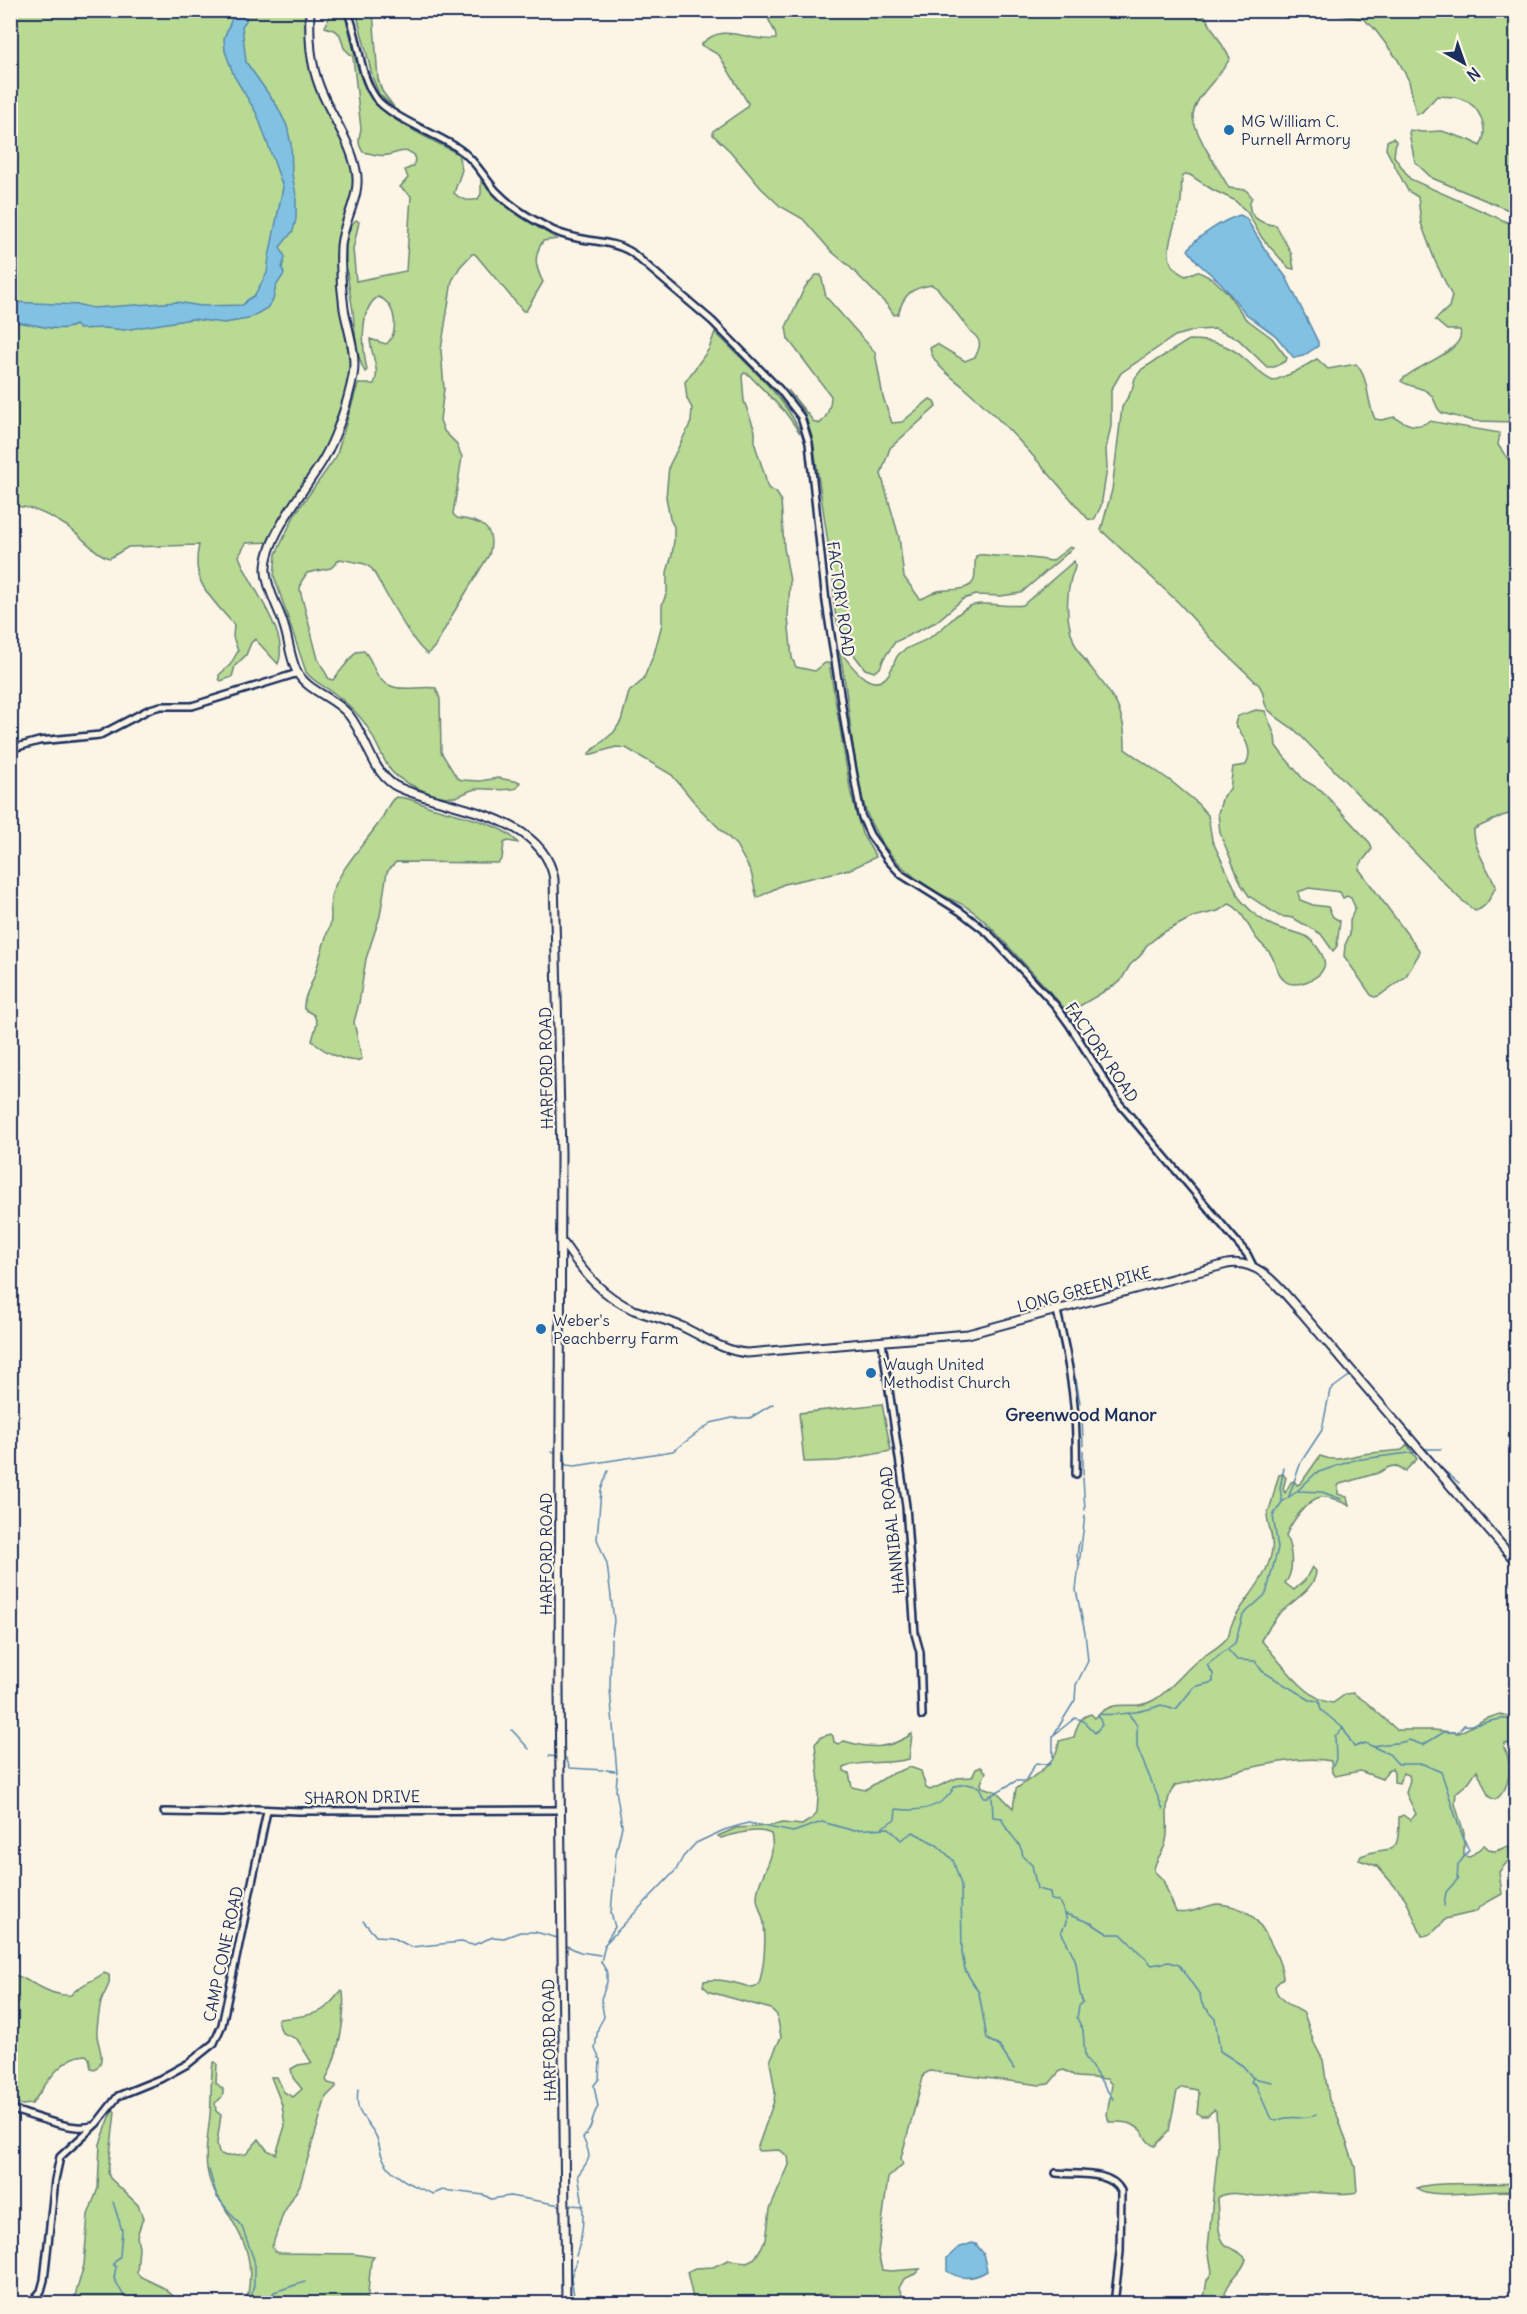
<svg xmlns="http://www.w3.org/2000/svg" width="1527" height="2314" font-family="Delius,sans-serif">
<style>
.green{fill:#b8da93;stroke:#6a8478;stroke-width:1.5}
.water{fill:#81c2e2;stroke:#5887ad;stroke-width:1.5}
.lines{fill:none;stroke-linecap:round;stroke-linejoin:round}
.stream{stroke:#5887ad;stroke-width:1.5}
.street-casing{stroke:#1b2f5e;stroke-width:10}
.secondary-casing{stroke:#1b2f5e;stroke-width:11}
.street{stroke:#fcf5e5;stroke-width:5}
.secondary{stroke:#fcf5e5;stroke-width:7}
.poi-dot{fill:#1f6fb2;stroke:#fcf5e5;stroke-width:2}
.labels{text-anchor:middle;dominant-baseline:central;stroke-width:4.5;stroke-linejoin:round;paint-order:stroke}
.poi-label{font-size:16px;fill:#1b2f5e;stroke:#fcf5e5;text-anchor:start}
.street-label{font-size:16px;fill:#1b2f5e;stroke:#fcf5e5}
.neighbourhood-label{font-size:18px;font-weight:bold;fill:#1b2f5e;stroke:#fcf5e5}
</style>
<rect width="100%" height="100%" fill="#fcf5e5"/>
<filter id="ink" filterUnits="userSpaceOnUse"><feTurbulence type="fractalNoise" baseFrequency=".0167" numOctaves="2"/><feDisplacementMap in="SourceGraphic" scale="12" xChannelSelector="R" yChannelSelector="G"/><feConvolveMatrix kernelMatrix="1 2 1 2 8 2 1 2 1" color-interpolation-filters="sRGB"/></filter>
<g filter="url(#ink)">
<path class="green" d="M10,11H307L308,51L313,80L346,150L354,174V189L340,233L341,310L351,366L347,389L326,448L296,495L271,542L246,543L239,556C248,584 291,634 278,664L255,639L251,643L246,655L235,666L232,677L221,681L219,679V675L230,665L238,651L233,637L234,625C211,597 190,583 199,545L128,547L110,558L106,557C93,551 84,539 72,530C60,521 25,501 11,508Z
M332,11H343C352,33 353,56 361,78C375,118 423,134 458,154L462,170L454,193C461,200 469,202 478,199L481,194V181C503,206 529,222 557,239L543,241C533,256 535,266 543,282L526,311H523L475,254H472L460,267L452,281L441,350L444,389L440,420L444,431L456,443L462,457L453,514L457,518C480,521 497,526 489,555L454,612L436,645L428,654C414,648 382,586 372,569L365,564L340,559L331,568L307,573L301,582L300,590L318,659L329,679L333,680L356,652L364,651C371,658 373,668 378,676C393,696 416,685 436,688L440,699L441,752L457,778L462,780L480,781L498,778L520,782L517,788C503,792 490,788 476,789C468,790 462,796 454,797C437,799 398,782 389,768C378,751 373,731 359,716C352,708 343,700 335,694C325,686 314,683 306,672L274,576L276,554L295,514L336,457L358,384H374C381,371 371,356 370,339L386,344C400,334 396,302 378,297C358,309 363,351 367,370L365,372C355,353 355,332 353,312C350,289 337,237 356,220L359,222L353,249L356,281L406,271L411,196L400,187L408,178L405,170L414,166L415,156C407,147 397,153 388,155C381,157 370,153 363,152C357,144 359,137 361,129L353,57L344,48L340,35L336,31L325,27Z
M356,11H373L378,79L382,91L394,107L379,94L373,79Z
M767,11H1202L1230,58C1222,74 1208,85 1199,99C1196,104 1193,111 1193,117C1194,133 1220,172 1229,188L1246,190L1252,197C1243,214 1261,225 1276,225L1291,253L1294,269L1289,268L1262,238L1247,212L1234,200L1213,190L1190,175L1186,174L1182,177C1181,185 1182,193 1181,201C1177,226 1153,263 1186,276L1197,271L1213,279L1227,292L1245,318L1272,338L1287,358L1286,361L1274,367H1267L1238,339L1215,329L1197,330L1175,336L1121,373L1111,390V426L1106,449L1107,469L1101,506L1094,520L1088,519C1049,474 1011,428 966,389C955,379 932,365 930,348L937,344L965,361L975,357C981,346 982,340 971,332L938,289L932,285C911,288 904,294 898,314L894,315L888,306L849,266L831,251L803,219L780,206L761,188L730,151L713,135V131L746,108L748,103L719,55L701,45C723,20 749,43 776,39C777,29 766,22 767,11Z
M1513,11L1516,13V213L1432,178L1415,162L1409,133L1410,130L1422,132L1442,131L1472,141L1480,146C1490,129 1480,105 1461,99C1454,96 1445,97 1437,96L1421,113L1416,114L1409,81L1398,60L1373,27L1363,19L1318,11Z
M1393,138L1396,141L1394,156L1410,179L1516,226V422L1474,421L1442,413C1436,409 1436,402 1432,396C1424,386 1410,388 1401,381C1412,366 1467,352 1460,330H1447L1435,320L1449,307L1452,296L1435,261L1421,223L1418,197L1408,191L1386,149L1387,141Z
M816,275H821L826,297L875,352L883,397L892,423L902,422L930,399L934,401L936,407L890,448L881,474L899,537L904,577L920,599C926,598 931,593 938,591C947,589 970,592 974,580C976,572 974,564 976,556C983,553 988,556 995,556C1015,556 1033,558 1052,561L1070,547L1073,548L1021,593L1001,596L976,595L963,599L936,622L895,642L884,658L880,668L874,672L865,669L855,656L837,622L834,605L833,577L813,441L804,412L788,390L814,422L819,424C827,419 831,405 831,396L788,339L786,327L805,287Z
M715,332C742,360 787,397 800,433L785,412L748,374L744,373L742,376L744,401L755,431V445L765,476L767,486L769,489L776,492L781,500L784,548L790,581L788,617L792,658L796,667L815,671L825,663H829L851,794L862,834L876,857L851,869L784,884L757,898L751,872L736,845L700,809L672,775L626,748L616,747L589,755V753L614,732L621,721L629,692L643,680L654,654L662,624V605L667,592V572L672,555L674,540V527L670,519L666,497L669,466L691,422L692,408L687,399L685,382L709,349Z
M1189,340C1212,340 1229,344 1246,360C1255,368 1262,376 1273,381L1295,372L1315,360L1317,359L1328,369L1356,364C1370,379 1366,401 1375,419L1382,420L1394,417C1406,424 1416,430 1429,421L1500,433L1498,445L1516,470V812L1502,816L1474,829C1473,848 1488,869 1496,886C1491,896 1487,908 1475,911L1459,898L1296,731C1287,724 1274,717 1267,708C1262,701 1266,695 1259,685L1212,640L1179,603L1101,530L1112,490L1122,407L1132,390L1135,378L1142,369Z
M1074,561C1077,568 1073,571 1071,578C1066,597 1066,614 1071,633C1075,648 1083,658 1092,669C1114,697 1126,712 1125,749L1172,782L1195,801L1208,815L1212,840L1240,899C1250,911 1262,922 1276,927C1288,932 1306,932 1314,943C1319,949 1327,959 1324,967C1320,979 1295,989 1285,981C1276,973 1276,962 1270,953C1266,948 1261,944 1257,939C1249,929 1242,908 1229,904L1218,911L1193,917L1162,933L1146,946L1140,956L1130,965L1120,982L1068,1013C1049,990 1028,968 1008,946C996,933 983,917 968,908C960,902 949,899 940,894C906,875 879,848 866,811C850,762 851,701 839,650C849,662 871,697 888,675C893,669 894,659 899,654C907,646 923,643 932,636C945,628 955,614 968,607C981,600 1008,608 1023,605Z
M1256,710L1265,711L1275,736L1276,746L1282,754L1304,780L1321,790L1370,843L1372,849L1361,863L1359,869L1419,950V954L1406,976L1379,996L1374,997L1371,995L1344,956L1345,945L1350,934V921L1355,907L1351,898L1347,896L1343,898L1340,892L1309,888L1298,892L1300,900L1313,905L1328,907L1333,917L1340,921L1337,946L1333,951L1321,934L1293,918L1279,916L1249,896L1241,884L1220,833L1218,813L1223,796L1230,789L1233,767L1246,765C1254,749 1244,738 1235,724L1237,717C1243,713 1249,713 1256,710Z
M396,797C408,797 417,802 428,806C451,814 503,822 518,843L508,841L504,843L502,859L498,863L396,862L387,872L380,916L366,959L359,1003L354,1022L362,1059C349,1065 323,1051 312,1041L317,1023L314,1015L304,1009C303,997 311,986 315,974C320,958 324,941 330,925C333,916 328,904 332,893C341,867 366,842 381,820C386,812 388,802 396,797Z
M882,1404L891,1451L838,1461L804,1462L799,1413Z
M1407,1444L1417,1459L1405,1471L1395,1466L1389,1467L1378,1473L1340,1484L1338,1486V1494L1347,1497L1349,1505C1340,1502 1329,1495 1321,1497C1307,1499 1290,1524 1286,1536C1292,1549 1295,1572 1285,1583L1294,1590L1305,1580L1312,1567L1316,1571C1316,1589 1289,1603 1278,1615C1272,1623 1266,1632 1261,1640C1279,1660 1306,1700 1333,1703L1346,1694L1353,1693L1366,1702L1397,1730H1434L1459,1733L1485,1719L1500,1714L1516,1718V1748L1512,1744L1505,1743L1504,1748C1513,1763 1511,1789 1495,1800L1489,1797L1477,1770L1468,1783L1456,1793L1455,1804L1464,1833V1856L1470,1857L1484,1845C1486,1846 1488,1849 1490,1850C1497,1854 1503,1846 1509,1846L1516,1857V1866L1513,1862L1508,1861L1499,1872L1502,1894L1484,1904L1475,1912L1445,1919C1439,1927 1432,1936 1422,1936L1405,1898L1377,1866L1359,1860L1361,1856C1391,1843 1399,1862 1399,1817L1403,1815L1410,1820L1416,1814L1406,1793L1410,1780L1409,1775L1403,1773L1399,1783L1394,1782V1772L1392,1768L1388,1770L1382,1779L1360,1771L1335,1776L1332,1773L1331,1761C1291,1752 1217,1778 1175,1785C1160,1806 1172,1824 1165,1845C1162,1854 1154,1861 1154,1871L1163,1880L1176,1912C1190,1915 1203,1906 1217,1904C1226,1904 1241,1908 1248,1913C1262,1921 1282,1962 1283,1978L1275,1986C1276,2000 1292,2006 1304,2013L1314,2043L1323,2060L1329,2100L1338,2117L1355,2167L1357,2192C1341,2196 1323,2192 1306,2192C1291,2192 1275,2196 1260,2196C1246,2196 1231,2190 1219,2197L1217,2201C1219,2214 1216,2236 1226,2245C1234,2252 1238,2249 1246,2259C1243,2273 1229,2277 1225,2294L1231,2299L1267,2298L1271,2302L1269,2304L1208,2303L1204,2298L1207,2280L1212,2272L1208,2248L1218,2148L1216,2111L1214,2110L1207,2116H1201L1197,2113L1199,2094L1197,2090L1182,2087L1177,2091L1169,2131L1155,2146C1147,2143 1146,2138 1142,2132C1133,2121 1122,2122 1109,2122L1107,2114L1112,2085L1107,2079L1077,2077L1064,2070L1060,2071L1049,2084L1040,2085L930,2071L924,2074L901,2158L903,2164L888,2178L878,2253L882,2270L890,2271L920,2269L915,2274L904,2279L899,2288L902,2295L911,2303H837V2297C823,2294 816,2292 808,2303H694L687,2272L695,2268L713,2267L728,2260L747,2262L755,2258L766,2240L770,2209L789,2165L788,2157L780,2150L759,2151L757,2149L774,2101L775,2092L770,2061L781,2037L777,2015L771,2009L710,1992L703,1986L704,1981C720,1978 737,1983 753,1988L759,1985C764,1965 766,1944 764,1924C763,1915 757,1906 757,1897C757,1876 778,1860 771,1834C757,1827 735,1834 721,1838L718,1836L736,1828L768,1826L783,1823L802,1825L813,1818L817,1812L819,1783L815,1744L821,1737L831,1734L833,1736L834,1742L838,1744L844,1741C871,1749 887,1750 912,1734L909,1759C889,1765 858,1760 844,1768V1771L849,1773L852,1787L865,1790L889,1775L910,1767L921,1771L926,1788L930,1790L957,1778L972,1777L976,1769L981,1767L986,1772L981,1783L982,1787L997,1792L1013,1808L1016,1789C1033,1776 1058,1764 1059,1741L1074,1737C1077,1726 1079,1717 1091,1714L1095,1718C1115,1695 1132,1713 1154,1700C1171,1690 1182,1673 1198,1660C1207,1653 1219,1648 1227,1638C1230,1635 1229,1630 1231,1626C1242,1600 1267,1582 1272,1550C1274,1534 1268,1529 1267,1515C1273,1502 1274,1489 1279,1475L1283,1474L1286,1478L1283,1489L1285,1493L1291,1482L1294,1481L1297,1485L1301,1483L1320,1456C1335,1462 1344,1458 1358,1455C1373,1452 1388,1452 1402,1450Z
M104,1973L109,1975C111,1986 104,1992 101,2002C100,2006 96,2031 97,2035C98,2047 107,2060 95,2070L91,2069L89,2058L86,2055C60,2056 45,2086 32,2104L22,2105L11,2103V1974C31,1979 49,1997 71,1995C80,1984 92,1982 104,1973Z
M341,1991L343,1992C346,2021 338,2054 326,2080L328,2083L336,2085V2087L326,2097L300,2185L283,2214L272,2247L276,2252L280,2253L354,2254L374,2257L371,2261L367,2303H246C256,2262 246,2242 225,2208C221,2200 214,2192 211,2184C202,2161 208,2137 210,2115C212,2097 210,2081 213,2063L215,2062L217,2064L216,2083L223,2089C224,2097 220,2099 215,2103L216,2111L221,2115L217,2143L219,2153L226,2156L246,2154L259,2139L267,2150L276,2154L285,2126L282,2105L271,2077H277L284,2092L293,2097L302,2089L293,2078L291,2069L298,2065L312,2063L297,2039L282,2033L278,2022L279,2019C289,2018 318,2015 325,2008C331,2003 336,1997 341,1991Z
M113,2109L115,2112L108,2173L110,2178L138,2205L143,2218L137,2236L139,2247L137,2273L141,2277L164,2288L181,2303H73L84,2265L88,2215L98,2188L100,2144Z
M1516,2183V2192C1493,2188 1430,2201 1417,2188C1432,2181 1494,2185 1516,2183Z"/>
<path class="water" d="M235,11H246V21L242,26L246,62L277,106L287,126L291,144L292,174L296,195V219L293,231L280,247L285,257L282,268L284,274L276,286L273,300L267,308L248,319L224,323L192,319L124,330L105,328L79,329L75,325C59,335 28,321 11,322V302L80,305L93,308L177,302L201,306L243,305L247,300L254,296L267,273L269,257L283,187L257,114L234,76L225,51L224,38Z
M1240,215L1246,218L1266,251L1286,277L1318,342V346L1303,356L1294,358L1276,336L1246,314L1221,283L1199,264L1188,250C1195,237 1226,219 1240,215Z
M972,2243L976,2244L983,2253L987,2271C974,2279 960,2280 947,2271V2258L958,2248Z"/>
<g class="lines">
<path class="stream" d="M1076,1379L1080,1403
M1082,1412L1083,1446
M1425,1448L1440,1467L1459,1483
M1427,1449H1441
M552,1452H556
M565,1453L566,1465L575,1466L673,1451L711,1423L732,1418H750L773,1404
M608,1471L601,1490L597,1539L607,1564L614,1621L612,1635
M1083,1475V1450
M1083,1478L1085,1510
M1298,1491L1322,1492L1341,1499
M1289,1496L1301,1462L1322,1430L1330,1390L1352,1374
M1282,1501L1280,1488L1284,1468
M1079,1542L1077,1556L1080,1565
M611,1639L610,1689L617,1773
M1228,1650L1237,1660L1255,1661L1262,1671L1310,1700L1319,1701L1321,1710L1343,1728L1354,1747L1365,1743L1389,1754L1398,1764H1423L1441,1772C1451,1798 1456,1825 1469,1850L1458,1865L1457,1880L1446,1892L1444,1906
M1128,1713L1137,1725V1747L1163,1809
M512,1730L529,1749
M1055,1734L1075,1718L1082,1720L1095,1733L1102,1725L1098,1714C1116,1716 1144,1712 1161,1705L1172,1709L1177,1708L1194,1687L1213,1682V1674L1207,1665L1235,1643L1243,1615L1266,1594L1278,1548L1273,1516L1282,1502L1295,1493L1316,1473L1354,1460L1417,1452
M1374,1746C1387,1742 1397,1745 1409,1740L1423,1745L1444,1732H1458L1464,1725C1482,1727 1500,1714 1516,1721
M549,1756L557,1757
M566,1758L570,1768L603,1770
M1333,1766L1336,1759L1335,1736L1343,1729
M606,1770L615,1771
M992,1796L993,1817L1002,1818C1005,1834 1022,1840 1023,1857L1032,1865L1037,1889L1050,1892L1051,1900L1059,1901C1065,1916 1071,1918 1061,1932C1066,1941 1071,1950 1075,1959C1079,1972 1077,1993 1083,2002L1079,2006L1077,2018L1083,2030L1085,2057L1113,2099
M883,1827L895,1819L896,1809C920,1812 943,1809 955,1786L967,1784L979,1787L984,1797H988L1016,1781H1025L1036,1763L1049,1765L1053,1758V1736L1075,1700L1076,1685L1088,1661L1085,1633L1076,1590L1085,1515
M1066,1914L1091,1923L1108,1934H1121L1152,1965L1169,1962L1179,1965L1200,1995L1202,2004L1215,2018L1220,2051L1243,2066L1253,2078L1251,2082L1256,2085L1270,2117L1276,2121C1291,2114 1300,2121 1316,2115
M363,1921L376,1936L392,1937L411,1947L461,1942L473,1945L493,1937L504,1938L520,1932H535L558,1938
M607,1940L615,1927L611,1913L616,1853L622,1826L616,1790L617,1776
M604,1945L676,1870L683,1857L696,1843L724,1830L748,1823L793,1832L822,1822L851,1830L889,1828L901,1840L913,1832L937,1845L953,1860L961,1885L962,1953L965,1970L979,1993L987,2039L999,2046L1014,2069
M567,1946L580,1952L600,1955
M1253,2078L1272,2082
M358,2089C355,2115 363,2114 375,2134C379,2140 379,2149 382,2156C390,2177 414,2186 433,2194L443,2190L484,2195L491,2199L510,2196L560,2205
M209,2170L217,2197L242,2227L254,2260V2285L251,2298L253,2304
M113,2202L122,2230L120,2256L113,2264L116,2267L114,2278L128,2304
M570,2205L584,2206
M576,2256C586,2227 584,2204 578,2175C591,2158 592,2157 583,2138C595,2126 590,2118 598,2107L594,2085L599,2079L600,2060L595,2049L598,2028L604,2017L601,1999L607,1982V1972L601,1962L605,1945
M575,2302L571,2277L577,2260
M267,2304L274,2292L305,2282"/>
<g class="street-casing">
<path id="street" d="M347,10C360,38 358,72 375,97C388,116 436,134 456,147C474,158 483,176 496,191C512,208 532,219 552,230C578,243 608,238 631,252L712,321L780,390L801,417L809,443L826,602L845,726L861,815L870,835L888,860L902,875L961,912L988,933L1055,1005L1069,1024L1119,1103L1247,1254L1253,1266
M10,749L39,741L100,735L150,709L161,706H192L298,673
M1057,1311C1071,1369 1078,1414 1076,1474
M882,1342L906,1506L915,1634L920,1652L922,1716
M164,1812L223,1813L255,1809L298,1811L561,1810
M10,2109C31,2115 72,2132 92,2126
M1056,2173C1076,2175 1111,2170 1121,2191L1120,2252L1114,2304
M30,2304L41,2291L44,2280L55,2180L60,2157L97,2123L118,2096L160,2079L189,2063L214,2043L222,2025L267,1811"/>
</g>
<g class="secondary-casing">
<path id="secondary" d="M310,10C309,37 310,63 320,88C331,116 350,140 356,170C362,196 343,220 341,246C340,267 341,288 344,309C348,331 357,354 353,376C348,402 336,438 323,460C306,489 264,538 266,572C267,590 279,608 284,626C289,641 290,658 297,672C308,692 335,697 349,715C366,736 371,770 394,785C404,791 417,794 429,798C472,811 545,824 554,879L561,1153L559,1689L566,2304
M561,1243L564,1244C583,1272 602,1296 634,1310C650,1316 667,1320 683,1327C704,1337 723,1351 747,1353L968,1334L1227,1264C1261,1258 1281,1291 1302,1313L1516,1562"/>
</g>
<use href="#street" class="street"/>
<use href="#secondary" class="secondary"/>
</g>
</g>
<g class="poi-dot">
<circle cx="1229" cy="130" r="6"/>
<circle cx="541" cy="1329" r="6"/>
<circle cx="871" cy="1373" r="6"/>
</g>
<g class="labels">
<g class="poi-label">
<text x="1241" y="121">MG William C.<tspan x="1241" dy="18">Purnell Armory</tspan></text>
<text x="553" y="1320">Weber's<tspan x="553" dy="18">Peachberry Farm</tspan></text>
<text x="883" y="1364">Waugh United<tspan x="883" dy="18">Methodist Church</tspan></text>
</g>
<g class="street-label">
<text transform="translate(841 599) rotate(82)">FACTORY ROAD</text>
<text transform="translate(1102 1052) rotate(56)">FACTORY ROAD</text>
<text transform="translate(546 1068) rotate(-91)">HARFORD ROAD</text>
<text transform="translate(1084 1289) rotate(-15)">LONG GREEN PIKE</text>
<text transform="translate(892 1530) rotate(-96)">HANNIBAL ROAD</text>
<text transform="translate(546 1554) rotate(-90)">HARFORD ROAD</text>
<text transform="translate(362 1797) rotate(-1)">SHARON DRIVE</text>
<text transform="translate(223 1954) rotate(-78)">CAMP CONE ROAD</text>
<text transform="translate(549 2040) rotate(-91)">HARFORD ROAD</text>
</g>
<g class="neighbourhood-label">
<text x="1081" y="1414">Greenwood Manor</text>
</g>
</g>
<rect width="1527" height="2314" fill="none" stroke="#fcf5e5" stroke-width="36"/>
<rect x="18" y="18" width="1491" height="2278" fill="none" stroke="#1b2f5e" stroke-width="2" filter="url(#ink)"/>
<g transform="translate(1464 63) rotate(140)" stroke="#fcf5e5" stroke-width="4.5" paint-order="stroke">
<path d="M0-4.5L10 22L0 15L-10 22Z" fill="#1b2f5e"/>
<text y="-9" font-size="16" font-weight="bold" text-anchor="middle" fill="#1b2f5e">N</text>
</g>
</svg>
